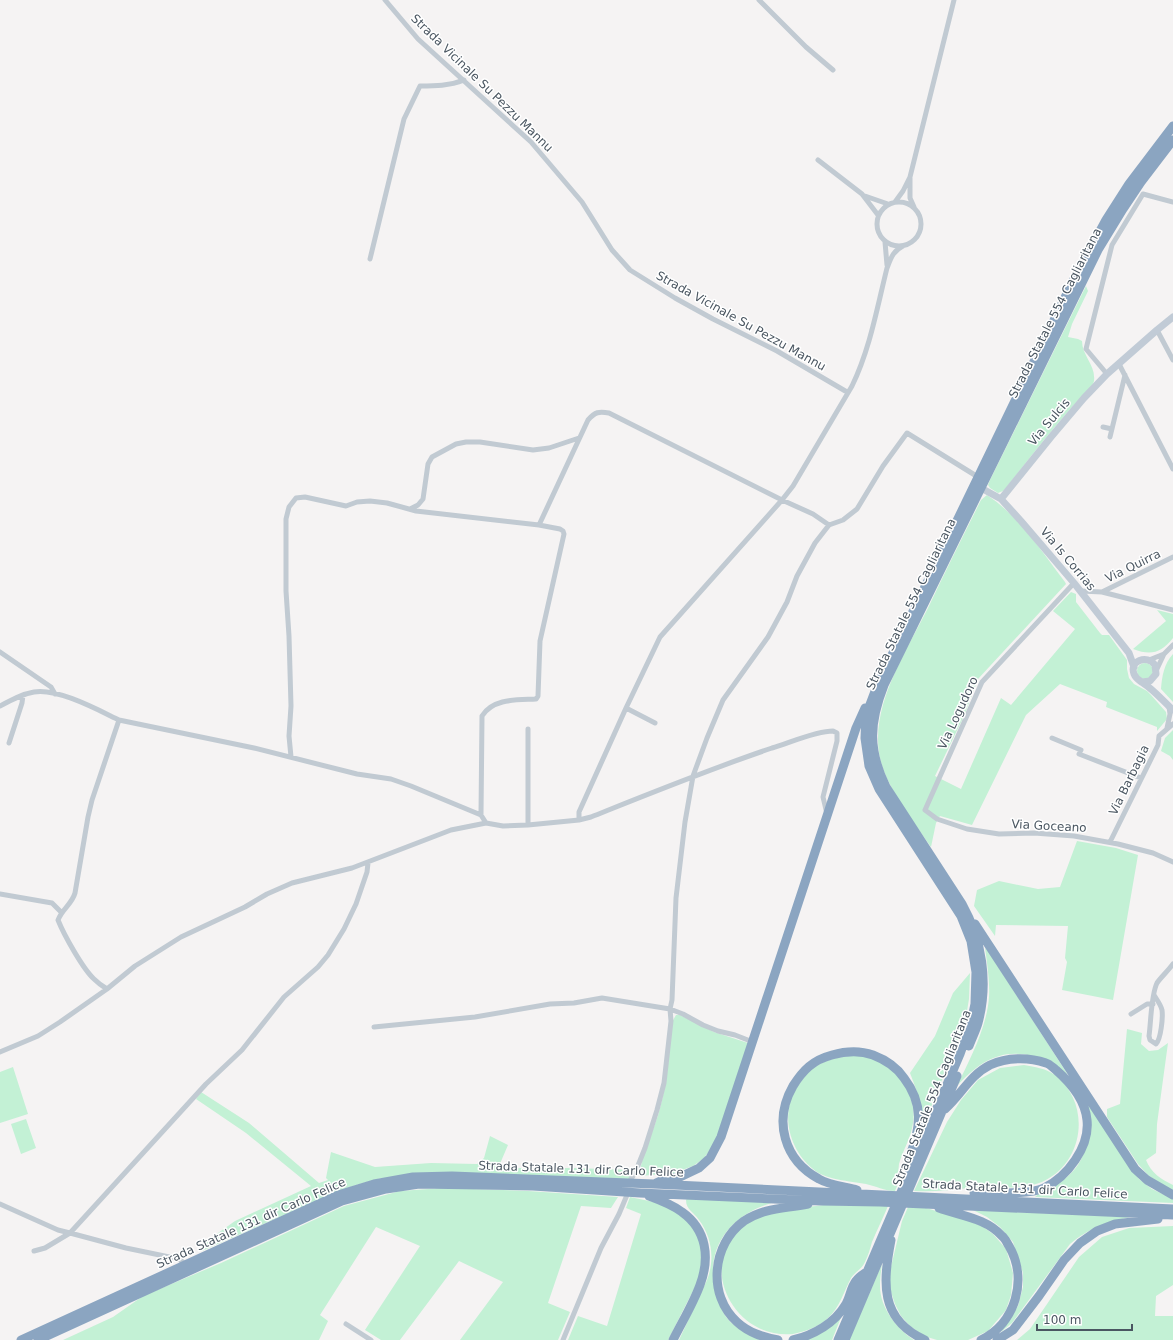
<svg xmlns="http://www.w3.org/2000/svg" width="1173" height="1340" font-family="'DejaVu Sans',sans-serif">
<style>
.green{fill:#c3f1d5}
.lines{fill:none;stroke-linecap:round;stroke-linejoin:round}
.street{stroke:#c1cad2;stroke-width:5}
.secondary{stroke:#c1cbd6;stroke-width:7}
.highway{stroke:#8ba5c1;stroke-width:9}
.labels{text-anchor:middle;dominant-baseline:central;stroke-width:3;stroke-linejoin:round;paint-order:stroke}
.street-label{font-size:12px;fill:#4a5661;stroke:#fff}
</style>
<rect width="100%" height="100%" fill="#f5f3f3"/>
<path class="green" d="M1086,286L1088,291L1072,324L1068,337L1078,339L1082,341C1082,356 1096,365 1094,381C1093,387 1077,401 1072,407C1049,433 1028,460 1006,488L1003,491L998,493L990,488L988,485L990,480Z
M987,495C1019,516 1042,552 1065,582L1066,584L978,679L964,716L935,776L961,789L1001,698L1011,705L1075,629L1053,611L1071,592L1076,594V602L1100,633L1102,635H1109L1127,660V669L1129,678L1134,684L1147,691L1151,695L1166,712L1167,719L1157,731V727L1106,707L1107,702L1060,684L1026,715L972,825L940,816L936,823L931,847C914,822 886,787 880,758C869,707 906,652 928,608C945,572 963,536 981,500Z
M1157,610L1173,614V638C1161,653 1151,656 1133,649L1166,621Z
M1173,654V702L1161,689C1162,676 1164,664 1173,654Z
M1137 671a8 8 0 1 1 16 0a8 8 0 1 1-16 0Z
M1173,730V760L1170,756L1161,751L1165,738Z
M1077,841L1116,848L1138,855L1113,1000L1062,990L1067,962L1065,958L1068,926L996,925L995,936L974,906L977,890L999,881L1038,889L1060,887Z
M985,948L988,951L1068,1075C1061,1070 1054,1064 1047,1061C1043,1059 1037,1058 1032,1056C1000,1048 978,1063 957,1086C970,1059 987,1027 989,997C990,983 987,962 985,948Z
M970,973L969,999L965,1023L923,1127C923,1107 917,1091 910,1073L935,1036L953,993Z
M676,1015H680L714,1032L748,1043L717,1137L708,1153L703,1159L693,1166L674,1173L640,1176C640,1156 655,1129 660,1108C668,1080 669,1051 672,1022Z
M1127,1029L1142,1033L1141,1044L1149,1051L1158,1050L1168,1043L1157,1124L1156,1153L1146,1160C1151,1173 1161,1179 1173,1185V1191L1149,1176L1138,1164L1107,1117V1109L1120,1104Z
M857,1055C866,1057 875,1059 883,1063C903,1074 917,1101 913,1123C911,1138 903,1150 899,1164C898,1170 899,1176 898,1182C898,1185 896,1188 895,1191C884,1191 876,1186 866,1184C850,1181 825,1180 813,1169C792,1152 782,1122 792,1096C794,1091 797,1087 800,1083C803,1079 805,1073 809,1071C824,1059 839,1057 857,1055Z
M1024,1065C1035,1067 1045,1068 1055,1075C1091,1103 1085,1161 1044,1181C1027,1190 989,1187 969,1188C951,1190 933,1192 914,1191L947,1122L961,1100L978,1080L1000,1068Z
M13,1067L28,1114L0,1123V1072Z
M201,1092L249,1123L319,1183L328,1180L326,1178L331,1152L375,1167L431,1163L477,1164L484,1158L490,1136L508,1145L499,1166L508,1168H574L633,1170L629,1179L381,1178L353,1186L332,1194L202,1251L204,1243L235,1221L311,1186L246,1133L196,1099Z
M1087,1103L1139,1179L1152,1189L1173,1199V1203L1035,1197C1042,1190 1054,1187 1062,1181C1092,1159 1086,1136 1087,1103Z
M26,1119L36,1148L21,1154L11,1124Z
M442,1188L528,1191L618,1197L611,1208L581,1206L548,1303L570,1312L558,1340H460L503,1282L459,1261L400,1340H381L365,1330L420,1246L376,1227L320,1315L328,1321L319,1340H63L113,1317L143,1296L221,1263L344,1206L400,1191Z
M630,1197L654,1202L676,1210L695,1228L705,1257L697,1283L668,1340H568L578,1316L607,1326L641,1214L626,1208Z
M688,1197L775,1202C730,1214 702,1249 717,1296C720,1304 722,1312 727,1318C736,1330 751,1334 764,1340H679L707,1280C715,1260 712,1237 699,1220C694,1212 686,1210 686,1200Z
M824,1205L888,1206C883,1218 877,1230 872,1242C870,1249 868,1256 865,1262C862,1269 855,1272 851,1278C844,1291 840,1307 828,1318C818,1327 807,1331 793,1334C728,1340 693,1253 750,1221C773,1209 799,1208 824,1205Z
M908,1207H923L969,1221L982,1226L993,1234L1006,1249L1013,1273L1011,1295L1006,1310L988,1331L968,1340H937L924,1336L910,1326L901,1316L895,1304L890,1289L889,1275L902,1221Z
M973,1210L1130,1217C1106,1223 1089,1228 1070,1244L1012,1323L1001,1332L1018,1306L1023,1287V1273L1013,1242L1000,1227L987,1217Z
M1173,1226V1285L1156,1296L1155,1316H1173V1340H1017L1030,1329L1079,1257L1102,1237L1129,1228Z
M882,1264C881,1271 880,1279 880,1286C880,1308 897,1329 914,1340H849Z
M842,1315L832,1340H806Z"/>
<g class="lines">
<path class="street" d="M385,0L418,39L531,142L582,202L612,250L630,270L675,298L713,319L777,351L847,392
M759,0L806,47L833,70
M818,160L862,194L878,215
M910,178V198L914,207
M865,196L888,204
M877 224a22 22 0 1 1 44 0a22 22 0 1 1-44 0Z
M895,202L903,191L910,177L954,0
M885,242L887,265
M370,259L404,119L420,86C435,86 449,86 464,80
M1157,330L1173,360
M1119,364L1173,469
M1107,374L1086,349L1112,245L1143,194L1173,202
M1103,427L1112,429
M1110,437L1125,375
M410,509L418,505L423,499L428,464L432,457L456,444L466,442H480L533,450L549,448L579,438
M1074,583L982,682L925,810L937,819L967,829L999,834L1034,833L1074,836L1118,844L1153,853L1173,862
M1081,591L1102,592L1173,610
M1102,592L1173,557
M0,652L51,687L55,694
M1149,660L1164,654
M1156,671L1164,654L1173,645
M0,706C11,700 22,694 34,692C58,688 98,710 119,720
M626,708L655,723
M1167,728L1170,714L1169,707
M1052,738L1081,750L1079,754L1141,778
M9,743L22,703L23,695
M291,757L289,736L291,706L289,636L286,591V519L289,507L296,498L305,497L346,506L357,502L370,501L387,503L416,511L539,525
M481,815L482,716C493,698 518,700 536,699L538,696L540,641L564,534L563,531L560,529L539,525L588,420C595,412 599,411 609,413L782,500L813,514L829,525
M579,820V812L626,708L660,637L782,500L793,486L852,386C870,349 877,308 887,268C891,258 893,251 903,246
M528,825V729
M1110,842L1158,745L1159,736L1173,724
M0,894L52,903L61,912
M107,989C102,986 98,983 94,979C83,969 64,935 58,920C62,909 72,904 75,893L88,817L92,800L119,720L254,748L357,774L391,779L411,786L481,815L486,823
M1154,995C1157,1000 1161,1005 1162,1010C1163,1017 1161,1039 1156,1044L1150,1040L1149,1036C1151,1022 1151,995 1157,983C1161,977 1168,971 1173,964
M1131,1014L1147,1004H1153
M374,1027L475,1017L550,1004L574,1003L602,998L670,1009L671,1021L664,1083L657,1110L645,1148L635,1173L631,1179
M753,1042L735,1035L718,1031L703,1025L683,1014L670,1009L672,1000L676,898L685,822L693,776L707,738L723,700L768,637L787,602L797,576L815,543L829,525L843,520L857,509L883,466L907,433L978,477
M0,1052L38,1036L60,1022L107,989L135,966L181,937L245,907L267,894L292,883L352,868L451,830L486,823L503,826L528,825L579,820L591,817C651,793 710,769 772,748C789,743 816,731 833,731L837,733V741L823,797L827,814
M0,1204L58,1230L70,1233L206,1084L242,1050L284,997L318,967L328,955L344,929L356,904L367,872L368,863
M34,1251L45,1248L70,1233L126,1248L179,1259L186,1265
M346,1324L371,1340
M563,1340L601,1248L619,1214L627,1195"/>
<path class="secondary" d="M981,488L1001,499L1021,521L1074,583L1129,653L1134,667
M1001,499L1051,437L1084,398L1107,374L1157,330L1173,317
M1142,682L1150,681L1156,674L1155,665C1147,654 1129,661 1134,674C1136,679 1139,680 1143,683C1154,690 1163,701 1173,710"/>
<path class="highway" d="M975,924L1135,1169L1147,1180L1173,1195
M969,1046C972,1038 976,1030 978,1023C989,982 982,940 962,904L886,787C868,750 869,723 884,685L1098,250L1123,209L1141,182L1173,140
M945,1109C961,1095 970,1075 990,1065C1007,1057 1029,1057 1046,1063C1050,1064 1053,1068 1056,1070C1071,1083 1085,1100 1087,1120C1090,1147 1067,1177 1044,1188C1029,1195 992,1193 974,1193
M656,1183L667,1178H678L699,1168L710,1158L721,1137L856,728L865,708
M857,1190C846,1187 829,1185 819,1179C784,1160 773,1121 793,1086C803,1070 813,1060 832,1055C846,1051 859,1050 873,1055C886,1060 896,1066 904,1078C924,1104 921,1128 909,1158
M649,1196C660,1200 673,1205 682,1212C707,1230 710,1258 700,1285C693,1304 682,1322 673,1340
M939,1208C961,1216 986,1218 1002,1236C1005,1238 1007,1243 1009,1246C1028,1279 1016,1323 981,1340
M891,1240C883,1282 879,1319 925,1340
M21,1340L338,1195L374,1184L413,1177L452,1176L654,1184L1173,1209
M38,1340L342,1201L386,1189L419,1184L533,1186L640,1193L821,1201L880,1202L1173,1215
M778,1340C763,1337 749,1333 737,1322C707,1295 712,1244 744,1221C766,1207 784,1209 808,1204
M793,1340C814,1335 835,1323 846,1304C850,1297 851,1287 856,1281C858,1278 862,1275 865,1273
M838,1340L960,1054L971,1023L975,1004L976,972L971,941L961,916L879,789L869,766L865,738L866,715L877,686L1074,279L1106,220L1129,184L1173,126
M845,1340L957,1076
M997,1340L1013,1330L1039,1296L1064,1260L1080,1243L1097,1231L1115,1224L1158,1219"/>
</g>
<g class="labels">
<g class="street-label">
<text transform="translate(482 83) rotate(44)">Strada Vicinale Su Pezzu Mannu</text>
<text transform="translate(1055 313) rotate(-63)">Strada Statale 554 Cagliaritana</text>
<text transform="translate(741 321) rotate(29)">Strada Vicinale Su Pezzu Mannu</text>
<text transform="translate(1049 422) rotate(-50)">Via Sulcis</text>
<text transform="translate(1068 559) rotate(50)">Via Is Corrias</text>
<text transform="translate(1133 566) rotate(-26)">Via Quirra</text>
<text transform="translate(911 604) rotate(-64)">Strada Statale 554 Cagliaritana</text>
<text transform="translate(958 713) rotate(-65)">Via Logudoro</text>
<text transform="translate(1129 780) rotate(-64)">Via Barbagia</text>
<text transform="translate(1049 826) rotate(3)">Via Goceano</text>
<text transform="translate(932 1098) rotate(-68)">Strada Statale 554 Cagliaritana</text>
<text transform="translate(581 1169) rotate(2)">Strada Statale 131 dir Carlo Felice</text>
<text transform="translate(1025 1189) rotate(3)">Strada Statale 131 dir Carlo Felice</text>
<text transform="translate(251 1223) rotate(-24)">Strada Statale 131 dir Carlo Felice</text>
</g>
</g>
<path d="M1037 1324v6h95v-6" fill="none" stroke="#4a5661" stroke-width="2"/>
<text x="1043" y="1324" font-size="12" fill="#4a5661" stroke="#ffffff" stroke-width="3" paint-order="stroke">100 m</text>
</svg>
